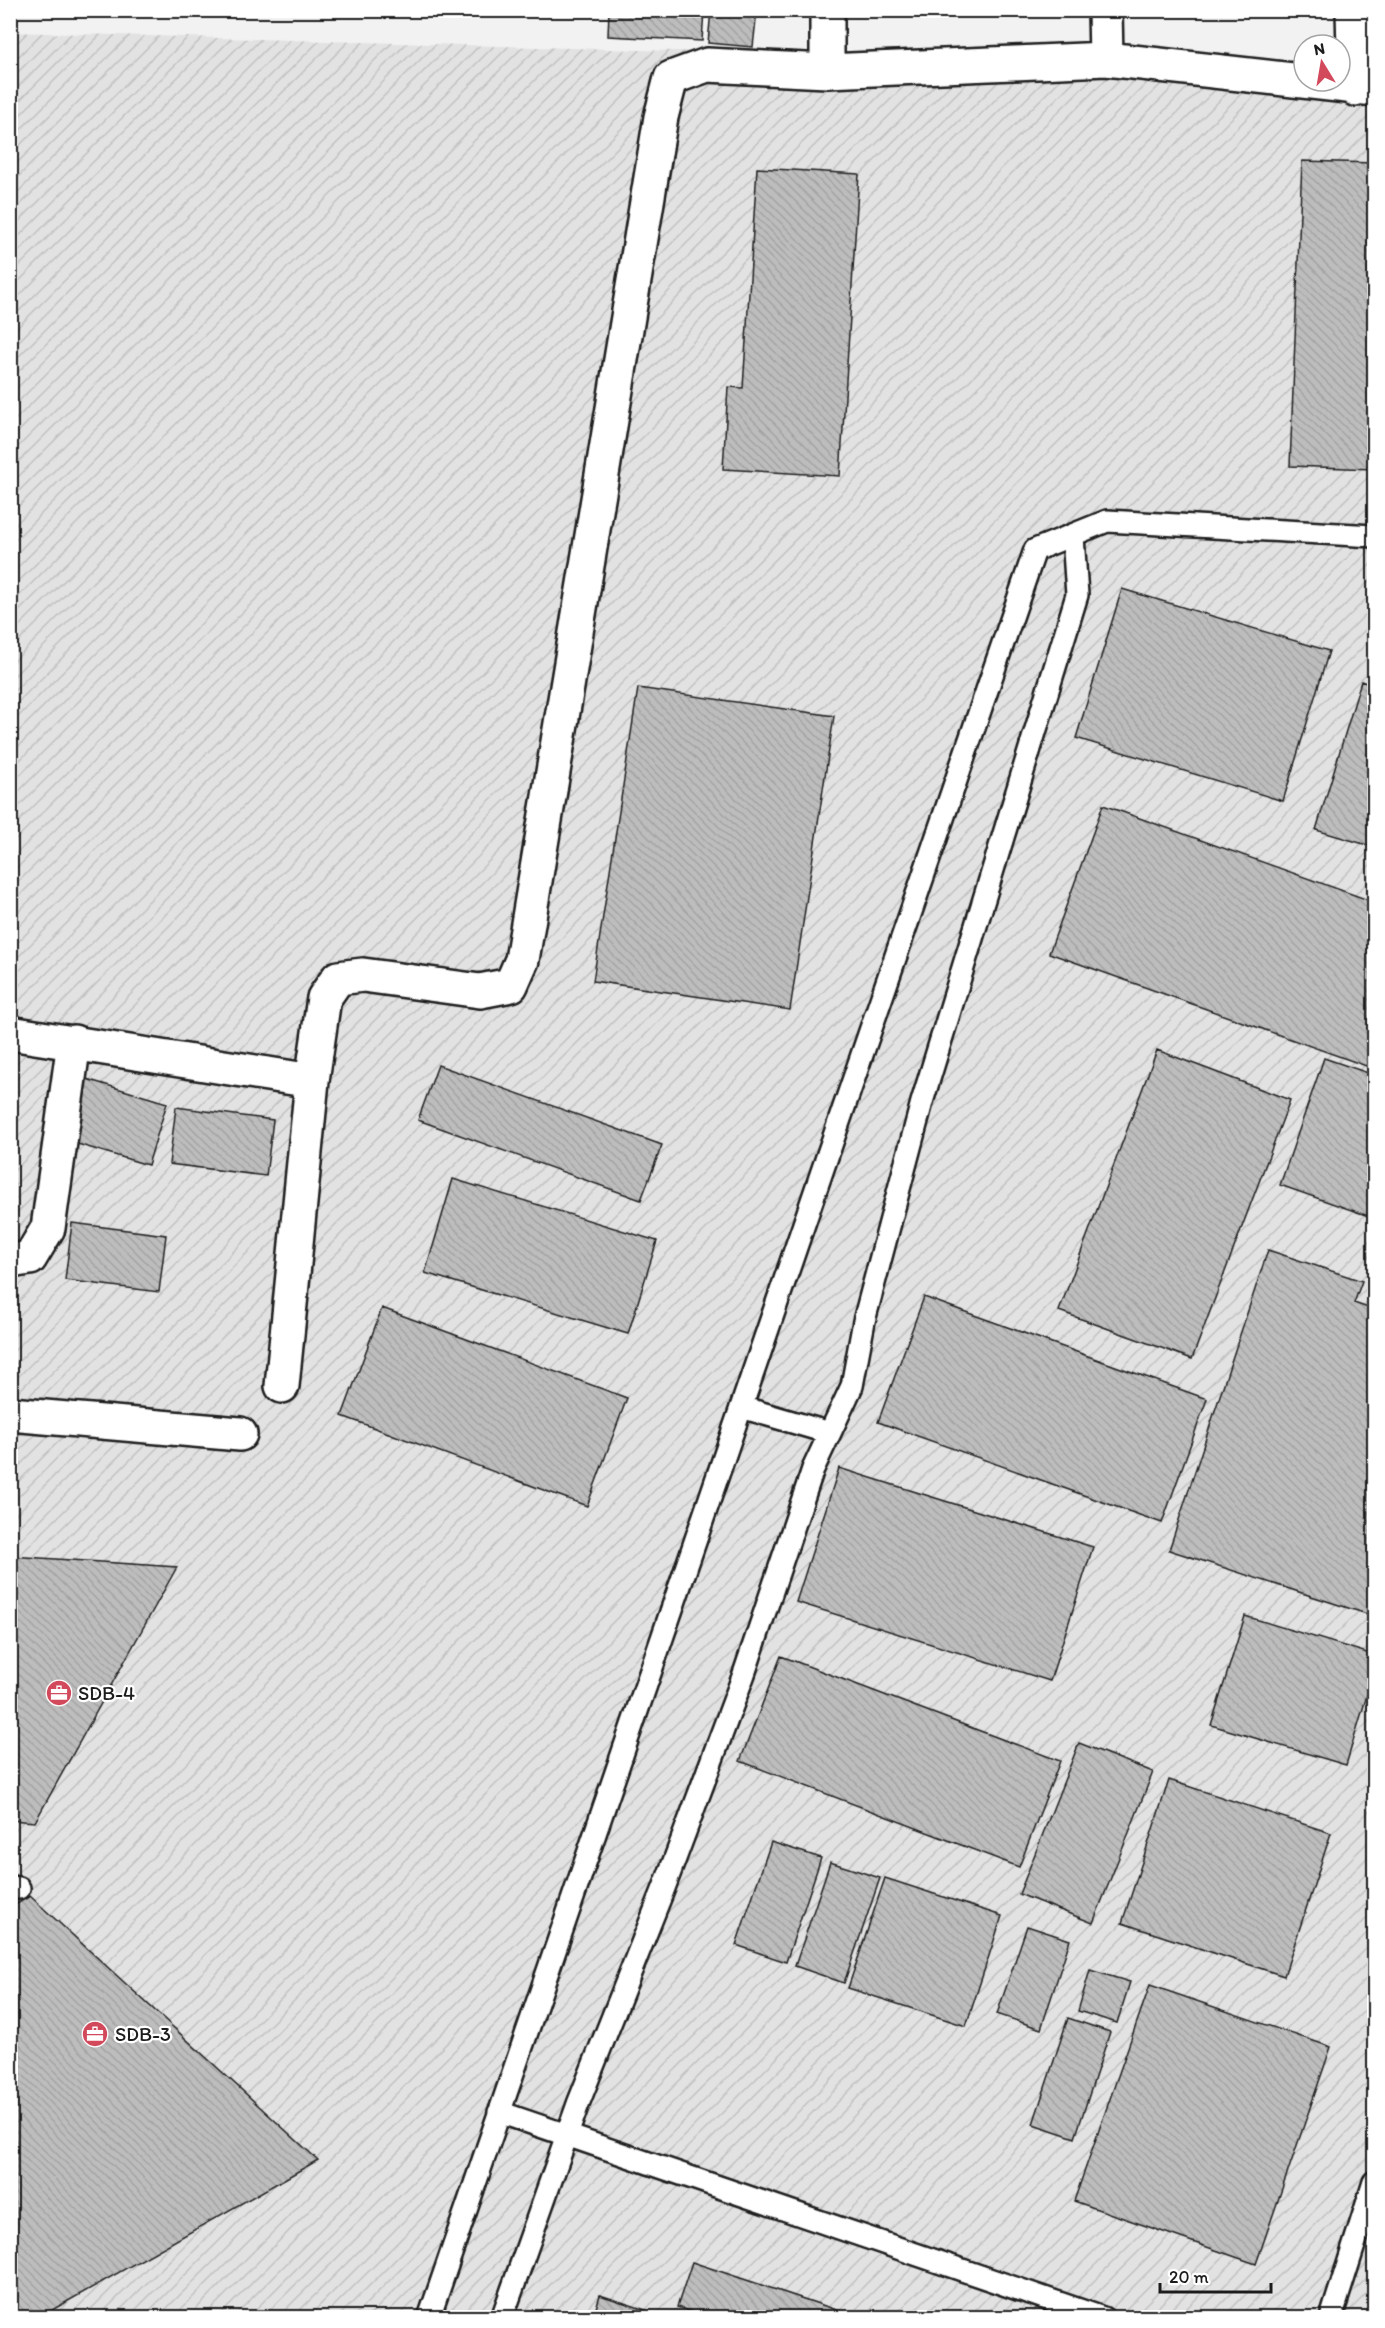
<svg xmlns="http://www.w3.org/2000/svg" width="1385" height="2328" font-family="Itim,sans-serif">
<style>
.industrial{fill:url(#industrial-furrows)}
.building{fill:url(#building-back-hatch);stroke:#1c1c1c;stroke-width:1.5}
.lines{fill:none;stroke-linecap:round;stroke-linejoin:round}
.service-casing{stroke:#1c1c1c;stroke-width:26}
.minor-casing{stroke:#1c1c1c;stroke-width:38}
.service{stroke:#fff;stroke-width:21}
.minor{stroke:#fff;stroke-width:33}
.labels{text-anchor:middle;dominant-baseline:central;stroke-width:4.5;stroke-linejoin:round;paint-order:stroke}
.poi-label{font-size:20px;fill:#1c1c1c;stroke:#fff;text-anchor:start}
</style>
<defs>
<pattern id="industrial-furrows" width="10" height="10" patternUnits="userSpaceOnUse" patternTransform="scale(1.5)"><rect width="10" height="10" fill="#e2e2e2"/><path d="M-1 1l2-2M0 10L10 0M9 11l2-2" fill="none" stroke="#c1c1c1"/></pattern>
<pattern id="building-back-hatch" width="6" height="6" patternUnits="userSpaceOnUse" patternTransform="scale(1.5)"><rect width="6" height="6" fill="#bdbdbd"/><path d="M-1 5l2 2M0 0l6 6M5-1l2 2" fill="none" stroke="#a2a2a2"/></pattern>
</defs>
<rect width="100%" height="100%" fill="#f2f2f2"/>
<filter id="ink" filterUnits="userSpaceOnUse"><feTurbulence type="fractalNoise" baseFrequency=".0167" numOctaves="2"/><feDisplacementMap in="SourceGraphic" scale="12" xChannelSelector="R" yChannelSelector="G"/><feConvolveMatrix kernelMatrix="1 2 1 2 8 2 1 2 1" color-interpolation-filters="sRGB"/></filter>
<g filter="url(#ink)">
<path class="industrial" d="M11,32L1374,71V2317L11,2318Z"/>
<path class="building" d="M609,10H704L702,41L608,36Z
M711,10H757L753,47L708,43Z
M1302,161L1374,163V469L1290,466Z
M757,168L859,174L840,476L723,469L728,387L743,388Z
M1122,589L1329,651L1283,801L1076,738Z
M1361,681L1374,686V847L1316,830Z
M638,688L834,716L790,1010L593,981Z
M1103,805L1374,902V1060L1372,1068L1049,953Z
M1157,1050L1290,1100L1192,1359L1059,1311Z
M1324,1058L1374,1075V1218L1280,1185Z
M438,1065L662,1145L641,1200L418,1120Z
M83,1078L167,1103L148,1165L64,1140Z
M176,1107L273,1120L266,1176L169,1164Z
M453,1179L657,1241L628,1334L425,1273Z
M72,1223L166,1235L159,1292L65,1280Z
M1268,1250L1362,1281L1354,1303L1374,1310V1600L1370,1615L1169,1550Z
M924,1297L1207,1399L1162,1523L878,1422Z
M382,1308L627,1398L587,1506L342,1416Z
M839,1468L1093,1547L1050,1681L796,1602Z
M10,1556L177,1567L35,1822L10,1820Z
M1245,1616L1374,1655V1672L1346,1765L1211,1725Z
M781,1656L1060,1761L1019,1867L740,1761Z
M1079,1743L1153,1772L1093,1923L1019,1894Z
M1169,1780L1331,1833L1284,1976L1122,1923Z
M771,1842L821,1858L786,1962L736,1945Z
M830,1862L880,1878L844,1983L795,1966Z
M885,1878L1002,1916L966,2026L848,1988Z
M30,1896L318,2160L38,2318H10V1908Z
M1027,1926L1070,1940L1041,2029L997,2014Z
M1090,1970L1130,1982L1117,2023L1078,2011Z
M1150,1985L1331,2047L1256,2264L1074,2201Z
M1068,2018L1110,2032L1075,2138L1033,2124Z
M692,2262L840,2311L837,2318H709L677,2307Z
M600,2295L670,2318H593Z"/>
<g class="lines">
<g class="service-casing">
<path id="service" d="M741,1407L830,1433
M10,1887L19,1888
M499,2112L1103,2318
M429,2318L1035,550L1107,521L1374,536
M502,2318L578,2104L664,1888L744,1674L813,1469L852,1386L864,1321L922,1102L1077,595L1073,536
M1331,2318L1374,2182"/>
</g>
<g class="minor-casing">
<path id="minor" d="M1105,10L1106,59
M1353,10L1355,89
M827,71L1106,59L1374,89
M10,1033L312,1081
M10,1261L30,1258L48,1228L74,1042
M282,1386L312,1081L324,998L338,978L363,975L480,991L511,985L522,960L661,117L671,78L707,65L827,71V10
M10,1414L240,1434"/>
</g>
<use href="#service" class="service"/>
<use href="#minor" class="minor"/>
</g>
</g>
<defs>
<g id="office-disc" transform="scale(1.35)"><circle r="9.5" fill="#d1495b" stroke="#fff"/><path d="M-6-3h4V-5.5h4V-3h4V5H-6ZM-1-4.5V-3h2v-1.5ZM-6 0V1H6V0Z" fill="#fff"/></g>
</defs>
<g fill-rule="evenodd">
<use href="#office-disc" x="59" y="1693"/>
<use href="#office-disc" x="95" y="2034"/>
</g>
<g class="labels">
<g class="poi-label">
<text x="78" y="1693">SDB-4</text>
<text x="115" y="2034">SDB-3</text>
</g>
</g>
<rect width="1385" height="2328" fill="none" stroke="#fff" stroke-width="36"/>
<rect x="18" y="18" width="1349" height="2292" fill="none" stroke="#1c1c1c" stroke-width="2" filter="url(#ink)"/>
<g transform="translate(1322 63) rotate(349)"><circle r="28" fill="#ffffff" stroke="#a4a4a4" stroke-width="1.5"/>
<path d="M0-4.5L10 22L0 15L-10 22Z" fill="#d1495b"/>
<text y="-9" font-size="16" font-weight="bold" text-anchor="middle" fill="#1c1c1c">N</text>
</g>
<path d="M1160 2283v9h111v-9" fill="none" stroke="#1c1c1c" stroke-width="3"/>
<text x="1169" y="2283" font-size="18" fill="#1c1c1c" stroke="#ffffff" stroke-width="4.5" paint-order="stroke">20 m</text>
</svg>
